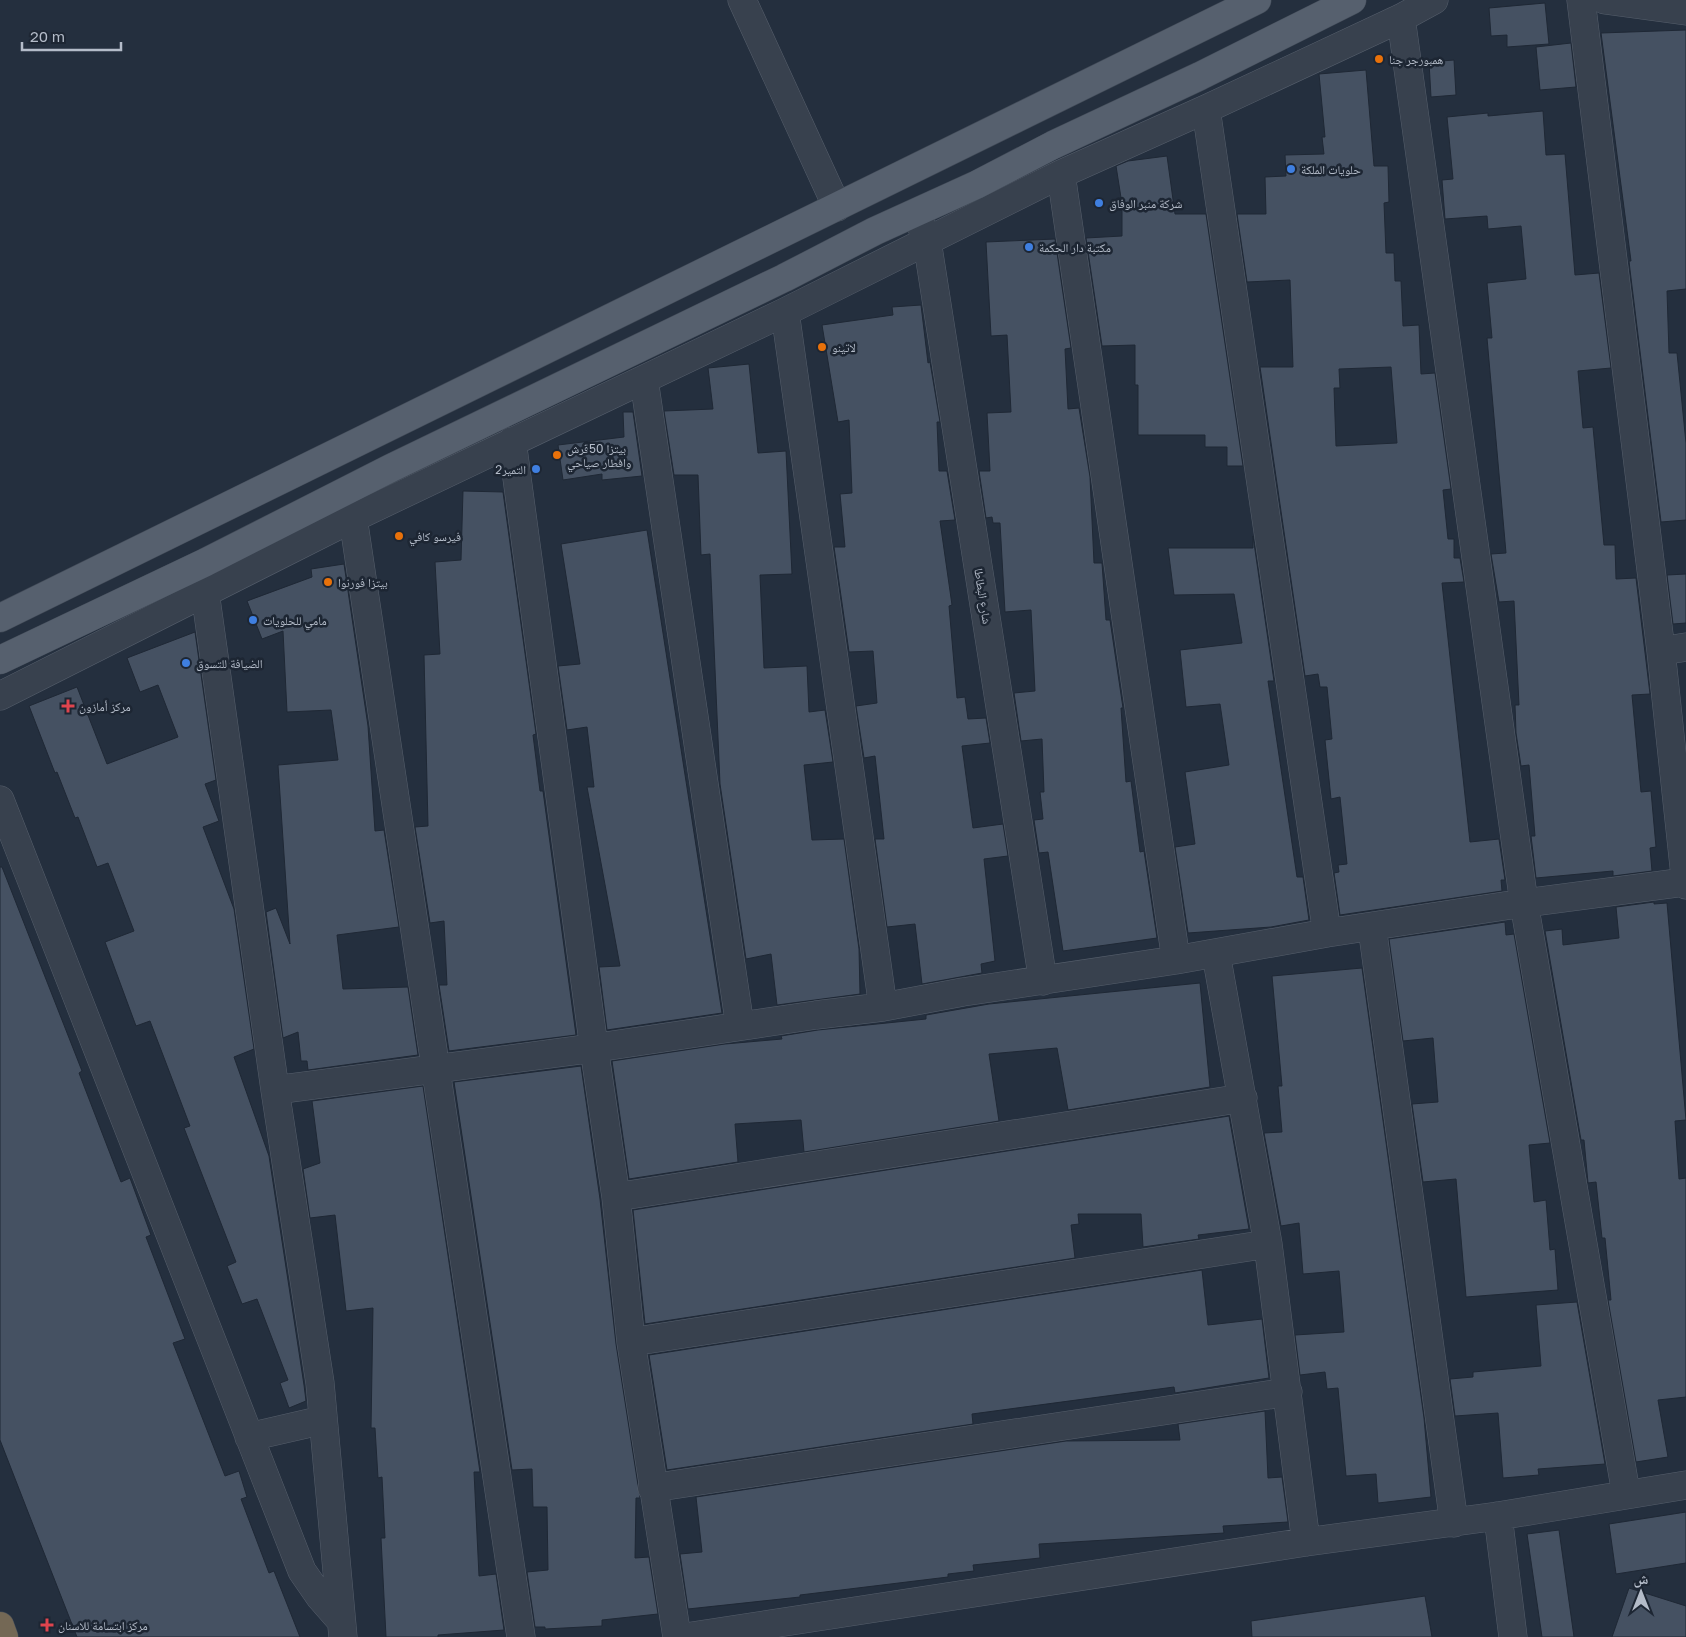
<svg xmlns="http://www.w3.org/2000/svg" width="1686" height="1637" font-family="'Golos Text','Noto Naskh Arabic',sans-serif">
<style>
.building{fill:#455162;stroke:#1f2835;fill-rule:evenodd}
.lines{fill:none;stroke-linecap:round;stroke-linejoin:round}
.minor-casing{stroke:#565f6c;stroke-width:29}
.major-casing{stroke:#414a57;stroke-width:29}
.highway-casing{stroke:#434c59;stroke-width:29}
.minor{stroke:#38414e;stroke-width:28}
.major{stroke:#56606e;stroke-width:28}
.highway{stroke:#746855;stroke-width:28}
.food-dot{fill:#e8710a;stroke:#1d2633;stroke-width:2}
.shop-dot{fill:#3f7fe0;stroke:#1d2633;stroke-width:2}
.health-dot{fill:#e0444e;stroke:#1d2633;stroke-width:2}
.labels{text-anchor:middle;dominant-baseline:central;stroke-width:5;stroke-linejoin:round;paint-order:stroke}
.poi-label{font-size:12px;fill:#b4bcc9;stroke:#1d2633;text-anchor:start}
.street-label{font-size:12px;fill:#b4bcc9;stroke:#1d2633}
</style>
<rect width="100%" height="100%" fill="#242f3e"/>
<path class="building" d="M1545,3L1549,44L1507,47V35L1491,36L1489,8Z
M1686,30V289L1667,291L1669,353H1677L1686,443V520L1661,522L1630,270L1629,261H1631L1601,33Z
M1571,43L1576,87L1540,90L1536,47Z
M1454,60L1456,95L1431,97L1429,62Z
M1366,70L1374,166H1388L1389,202L1384,203L1386,253H1394L1395,281H1401L1403,326L1419,325L1421,374L1435,373L1451,489L1443,490L1448,539H1454V558H1460L1464,582L1442,583L1470,842L1499,839L1505,880H1501L1502,891L1340,915L1334,873L1339,872L1338,865L1347,864L1340,797L1331,799L1325,740L1332,739L1327,687H1320L1318,674L1305,676L1260,367H1293L1290,280L1247,282L1237,214H1266L1265,177L1286,176L1285,155L1324,154L1322,137H1325L1319,74ZM1391,367L1397,443L1336,446L1334,388H1340L1339,369Z
M1543,111L1546,155L1565,154L1575,275L1599,273L1611,368L1578,371L1583,428L1593,427L1604,545H1615L1616,579L1636,578L1650,694L1632,695L1641,792L1651,791L1656,847L1650,848L1652,871L1613,876V871L1536,878L1531,836H1535L1529,765L1521,766L1516,733L1515,705H1519L1514,601L1499,602L1491,554L1506,553L1487,338H1492L1487,283L1526,279L1521,226L1488,229L1487,216L1445,219L1442,180L1453,179L1447,117L1488,113V116Z
M1167,156L1175,214H1206L1243,466H1227V447H1205V435H1138V385H1135V345L1102,346L1086,238L1122,236V204L1116,166L1128,161Z
M1055,239L1071,348L1065,349L1068,409L1079,408L1090,477L1094,563H1102L1106,620H1110L1123,708H1121L1126,782L1131,781L1140,852L1144,851L1157,938L1063,951L1048,852L1039,853L1034,820L1043,819L1040,792H1044L1042,739L1021,741L1014,693L1035,691L1031,610L1005,612L1000,523H993L992,517L986,518L979,471H990L987,413L1011,412L1007,335L991,336L986,242Z
M921,305L928,363L930,362L940,422H937L939,471H947L955,520L940,521L952,605L949,606L957,698L965,697L968,719L986,718L990,743L962,746L973,828L1003,824L1008,856L984,859L995,961L981,964L982,973L922,984L915,924L887,927L875,839H884L875,756L864,758L856,706L877,703L873,651L849,652L834,547H845L840,494L852,493L849,420L838,422L822,325L893,315L892,307Z
M749,364L758,453L786,451L792,574L760,575L764,668L807,666L809,712L825,710L833,762L804,765L812,840L844,839L859,949L860,994L777,1005L771,954L746,959L720,784L710,554L701,555L698,475H674L664,411L713,409L708,368Z
M623,412H633L642,476L602,480V474L563,480L558,445L624,437Z
M463,491L503,492L536,734L533,735L540,791H543L576,1035L449,1051L439,985H447L444,921L430,923L415,827L428,826L424,655L440,654L435,562L461,560Z
M647,530L722,1013L607,1030L599,967L620,966L587,787H594L587,727L567,730L558,666L580,664L561,544Z
M1253,536L1274,681H1268L1297,877H1303L1309,920L1271,927L1188,933L1175,847L1195,844L1185,772L1229,765L1220,704L1186,707L1180,650L1242,643L1234,594L1174,595L1168,548H1253Z
M344,564L368,726L375,831L384,830L399,927L337,935L343,989L408,987L418,1055L308,1070L307,1061H301L298,1032L283,1038L266,912L276,908L290,944L278,765L338,760L331,710L287,712L283,631L262,639L247,601L312,577L311,569Z
M1686,574V623L1673,624L1667,575Z
M195,632L216,780L205,784L219,821L203,827L234,909L254,1049L234,1057L269,1156L304,1385L306,1401L289,1408L280,1383L288,1380L257,1299L242,1304L227,1266L236,1262L184,1128L190,1126L150,1021L136,1026L105,942L134,931L108,863L97,867L78,817L75,818L57,772L55,773L29,706L77,687L107,764L178,737L158,685L140,692L127,658Z
M0,867H2L82,1071L79,1073L121,1182L130,1178L151,1235L146,1237L185,1339L173,1343L225,1476L239,1471L247,1497L241,1499L269,1573L274,1571L300,1637H77L28,1512L0,1440Z
M1654,902V904L1667,903L1686,1120L1675,1121L1679,1179L1686,1178V1397L1658,1400L1668,1457L1636,1462L1608,1300H1611L1605,1238H1602L1596,1182L1588,1183L1584,1140H1581L1545,931L1562,929L1563,945L1619,938L1616,907Z
M1505,922L1506,935L1514,934L1550,1143L1529,1145L1534,1202L1546,1200L1550,1250L1555,1249L1558,1290L1466,1297L1456,1179L1423,1182L1412,1104L1438,1102L1433,1038L1403,1041L1389,939Z
M1362,968L1424,1418L1431,1497L1378,1503L1376,1474L1346,1476L1338,1388L1327,1389L1325,1372L1300,1375L1295,1335L1344,1332L1339,1271L1303,1274L1299,1223L1281,1226L1264,1133L1282,1132L1278,1086H1282L1272,976Z
M1200,983L1210,1087L1068,1110L1057,1048L989,1054L999,1121L804,1152L801,1120L735,1124L738,1162L629,1179L612,1061L725,1044L782,1039L781,1036L818,1030L926,1019V1015L989,1004Z
M581,1066L600,1199L616,1344L640,1498H636L635,1558L649,1557L658,1614L602,1620V1626L545,1629V1627H535L527,1572L548,1570L547,1507H533L532,1469L512,1470L454,1082Z
M423,1086L480,1472H474L479,1576L496,1574L504,1630L438,1635V1637H386L381,1538H385L382,1477L378,1478L375,1428H371L373,1308L346,1311L335,1215L310,1218L303,1169L320,1163L312,1101Z
M1229,1116L1249,1229L1198,1235L1199,1239L1143,1247L1141,1214H1078L1079,1224L1071,1225L1075,1258L645,1324L633,1210Z
M1202,1270L1208,1325L1262,1319L1269,1378L1175,1393L1174,1387L972,1414L973,1424L667,1470L649,1355Z
M1577,1302L1605,1464L1538,1469L1539,1475L1503,1478L1498,1413L1455,1416L1450,1379L1473,1377V1372L1541,1366L1536,1305Z
M1265,1411L1268,1478L1282,1477L1288,1522L1223,1526L1224,1533L1039,1544L1040,1558L973,1565L974,1571L948,1574V1577L800,1595V1597L688,1609L680,1554L702,1552L696,1497L1066,1441L1180,1440L1178,1424Z
M1686,1512V1563L1616,1574L1609,1524Z
M1559,1530L1574,1637H1542L1527,1534Z
M1629,1588L1686,1606V1637H1612Z
M1425,1596L1432,1637H1252L1251,1621Z"/>
<g class="lines">
<g class="minor-casing">
<path id="minor" d="M742,0L837,207
M1581,0L1661,651L1686,885
M1605,0L1686,11
M1401,18L1524,903L1626,1493
M1206,109L1327,933
M1061,174L1176,960
M921,225L927,241L1043,981
M785,312L883,1007
M644,380L740,1026
M512,441L594,1048L616,1197L631,1342L677,1637
M353,518L521,1637
M205,592L275,1090L320,1383L343,1637
M1661,651L1686,647
M0,696L353,518L785,312L1061,174L1206,109L1401,18L1434,0
M0,800L302,1571L320,1597L341,1621
M1372,927L1454,1523
M1216,954L1268,1244L1306,1542
M275,1090L594,1048L816,1015L883,1007L963,992L1176,960L1327,933L1524,903L1686,882
M616,1197L1243,1098
M631,1342L1268,1244
M249,1437L323,1420
M652,1488L1288,1392
M1498,1516L1513,1637
M686,1637L1306,1542L1498,1516L1686,1485"/>
</g>
<g class="major-casing">
<path id="major" d="M0,618L1257,0
M0,660L206,562L391,468L784,278L875,231L976,185L1053,145L1200,76L1352,0"/>
</g>
<g class="highway-casing">
<path id="highway" d="M0,1626L4,1637"/>
</g>
<use href="#minor" class="minor"/>
<use href="#major" class="major"/>
<use href="#highway" class="highway"/>
</g>
<g class="food-dot">
<circle cx="1379" cy="59" r="5"/>
<circle cx="822" cy="347" r="5"/>
<circle cx="557" cy="455" r="5"/>
<circle cx="399" cy="536" r="5"/>
<circle cx="328" cy="582" r="5"/>
</g>
<g class="shop-dot">
<circle cx="1291" cy="169" r="5"/>
<circle cx="1099" cy="203" r="5"/>
<circle cx="1029" cy="247" r="5"/>
<circle cx="536" cy="469" r="5"/>
<circle cx="253" cy="620" r="5"/>
<circle cx="186" cy="663" r="5"/>
</g>
<g class="health-dot">
<path d="M65.5 698.5h5v5h5v5h-5v5h-5v-5h-5v-5h5z"/>
<path d="M44.5 1617.5h5v5h5v5h-5v5h-5v-5h-5v-5h5z"/>
</g>
<g class="labels">
<g class="poi-label">
<text x="1389" y="59">همبورجر جنا</text>
<text x="1301" y="169">حلويات الملكة</text>
<text x="1109" y="203">شركة منبر الوفاق</text>
<text x="1039" y="247">مكتبة دار الحكمة</text>
<text x="832" y="347">لاتينو</text>
<text x="567" y="448">بيتزا 50قرش<tspan x="567" dy="14">وافطار صياحي</tspan></text>
<text x="526" y="469" text-anchor="end">التمير2</text>
<text x="409" y="536">فيرسو كافي</text>
<text x="338" y="582">بيتزا فورنوا</text>
<text x="263" y="620">مامي للحلويات</text>
<text x="196" y="663">الضيافة للتسوق</text>
<text x="79" y="706">مركز أمازون</text>
<text x="58" y="1625">مركز ابتسامة للاسنان</text>
</g>
<g class="street-label">
<text transform="translate(983 596) rotate(81)">شارع البطاطا</text>
</g>
</g>
<g transform="translate(1641 1592)" stroke="#1d2633" stroke-width="4" paint-order="stroke">
<path d="M0-4L9 19L0 12L-9 19Z" fill="#b4bcc9"/>
<text y="-8" font-size="14" font-weight="bold" text-anchor="middle" fill="#b4bcc9">ش</text>
</g>
<path d="M22 42v8h99v-8" fill="none" stroke="#b4bcc9" stroke-width="2.5"/>
<text x="30" y="42" font-size="15" fill="#b4bcc9" stroke="#1d2633" stroke-width="4" paint-order="stroke">20 m</text>
</svg>
